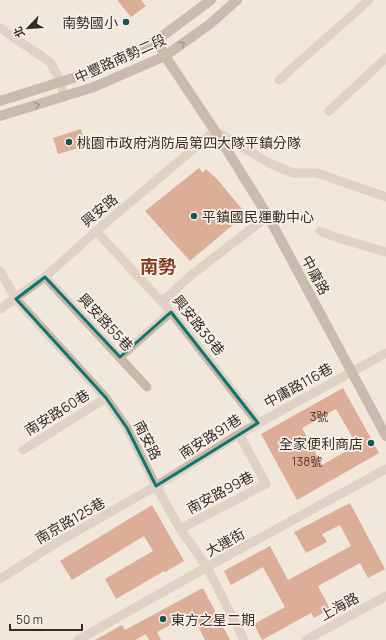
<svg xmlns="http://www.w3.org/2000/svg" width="386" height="640" font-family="Manrope,'Noto Sans TC',sans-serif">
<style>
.building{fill:#c46746;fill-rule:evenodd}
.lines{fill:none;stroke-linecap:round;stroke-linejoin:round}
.street{stroke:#c9b7a7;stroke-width:9}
.secondary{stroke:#9d8678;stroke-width:10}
.oneway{stroke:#50423b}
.marked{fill:none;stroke:#0f766e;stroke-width:3;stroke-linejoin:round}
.poi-dot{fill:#1e5256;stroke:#f9f1e7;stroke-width:1.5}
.labels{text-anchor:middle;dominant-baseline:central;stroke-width:3.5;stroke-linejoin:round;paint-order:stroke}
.number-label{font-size:12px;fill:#5a3b2f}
.poi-label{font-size:14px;fill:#362c27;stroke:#f9f1e7;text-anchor:start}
.street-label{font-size:14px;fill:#362c27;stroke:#f9f1e7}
.district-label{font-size:18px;font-weight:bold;fill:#833b22;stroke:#f9f1e7}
</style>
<rect width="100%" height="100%" fill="#f1e7db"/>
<path class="building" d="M117,0H141L146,6L131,17Z
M81,129L86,146L58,154L53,138Z
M199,168L203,173L206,169L216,178L242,209L236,213L241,218L190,261L145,211Z
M343,388L379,453L297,500L261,434ZM336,409L357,445L322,465L302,428Z
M350,503L385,569L368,578L360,563L318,586L330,609L314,618L311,613L262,640L254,624L285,607L263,567L231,585L224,571L270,546L288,580L351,546L340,525L322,534L327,542L306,553L294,532Z
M152,505L184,561L165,572L164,571L116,599L105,579L153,551L144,536L72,580L60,561Z
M203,588L230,640H205L192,614L157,632L161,640H149L146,634L135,640H95L122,625L125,630Z"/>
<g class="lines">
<path class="street" d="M0,28L50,62L61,82L64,97
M279,80L369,0
M329,111L386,58
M96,231L171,312L258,423
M320,231L338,238L386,252
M0,271L16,299L106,398L127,428L156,486L180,529L207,567L244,640
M45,277L147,387
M162,302L190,276L268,216
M0,309L45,277L96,231L215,131L269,163L293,173H317L386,197
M120,357L171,312
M23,450L106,398
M180,529L266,484L239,434
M0,579L58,542L156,486L239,434L386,353
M78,640L207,567L386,469
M306,640L386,596"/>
<path class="secondary" d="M157,40L165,56L215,131L268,216L386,436
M0,101L89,73L157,40L211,0
M0,116L94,87L165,56L210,24L237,0"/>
</g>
<defs><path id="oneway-chevron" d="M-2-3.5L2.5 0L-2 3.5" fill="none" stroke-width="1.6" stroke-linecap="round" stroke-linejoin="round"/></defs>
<g class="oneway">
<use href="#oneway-chevron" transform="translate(182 44) rotate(-36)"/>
<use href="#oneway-chevron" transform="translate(37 105) rotate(-17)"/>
</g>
<path d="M0 0H386V640H0ZM45,277L120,357L171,312L258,423L156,486L127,428L106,398L16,299Z" fill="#f1e7db" fill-opacity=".55" fill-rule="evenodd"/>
<path class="marked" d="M45,277L120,357L171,312L258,423L156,486L127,428L106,398L16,299Z"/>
<g class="poi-dot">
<circle cx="126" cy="22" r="4"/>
<circle cx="69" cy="142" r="4"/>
<circle cx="194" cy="216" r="4"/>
<circle cx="371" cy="443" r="4"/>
<circle cx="163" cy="619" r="4"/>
</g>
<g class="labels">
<g class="number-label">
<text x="319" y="416">3號</text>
<text x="307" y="461">138號</text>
</g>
<g class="poi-label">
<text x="118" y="22" text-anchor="end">南勢國小</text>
<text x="77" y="142">桃園市政府消防局第四大隊平鎮分隊</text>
<text x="202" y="216">平鎮國民運動中心</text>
<text x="363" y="443" text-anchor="end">全家便利商店</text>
<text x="171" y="619">東方之星二期</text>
</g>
<g class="street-label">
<text transform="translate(120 58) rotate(-24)">中豐路南勢二段</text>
<text transform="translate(99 210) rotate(-40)">興安路</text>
<text transform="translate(316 275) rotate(62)">中庸路</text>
<text transform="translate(106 322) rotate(47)">興安路55巷</text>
<text transform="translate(199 325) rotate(51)">興安路39巷</text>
<text transform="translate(298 385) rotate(-29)">中庸路116巷</text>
<text transform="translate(57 412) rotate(-32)">南安路60巷</text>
<text transform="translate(210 436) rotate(-32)">南安路91巷</text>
<text transform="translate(148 440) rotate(63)">南安路</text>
<text transform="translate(220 492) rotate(-28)">南安路99巷</text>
<text transform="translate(70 520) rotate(-30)">南京路125巷</text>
<text transform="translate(225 542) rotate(-29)">大連街</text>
<text transform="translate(339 606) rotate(-29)">上海路</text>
</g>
<g class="district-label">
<text x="158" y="266">南勢</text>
</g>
</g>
<g transform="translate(28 28) rotate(245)" stroke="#f9f1e7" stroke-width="3" paint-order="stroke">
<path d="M0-3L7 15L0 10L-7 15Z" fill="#362c27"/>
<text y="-6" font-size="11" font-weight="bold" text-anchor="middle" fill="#362c27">北</text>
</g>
<path d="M10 624v6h72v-6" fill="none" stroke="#362c27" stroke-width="2"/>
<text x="16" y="624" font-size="12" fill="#362c27" stroke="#f9f1e7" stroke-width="3" paint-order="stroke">50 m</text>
</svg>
